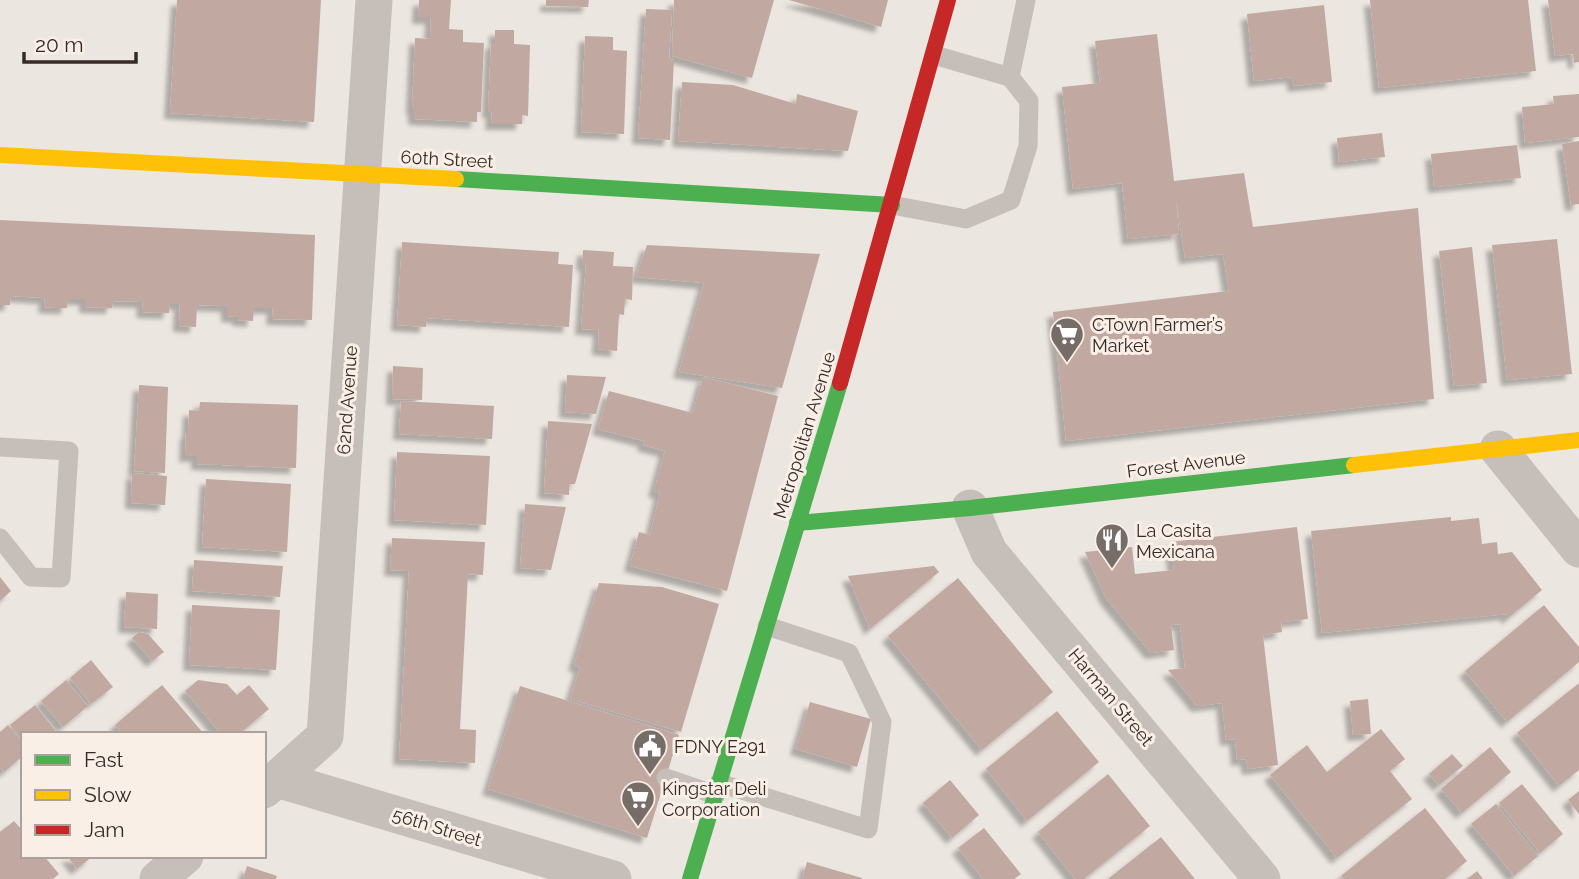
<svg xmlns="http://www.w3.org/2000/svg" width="1579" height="879" font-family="Raleway,sans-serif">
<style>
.building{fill:#c1a8a1;filter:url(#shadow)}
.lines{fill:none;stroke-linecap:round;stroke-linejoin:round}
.lane{stroke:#c6beb9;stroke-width:19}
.street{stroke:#c6beb9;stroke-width:37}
.fast{stroke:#4caf50;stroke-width:16}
.slow{stroke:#ffc107;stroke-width:16}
.jam{stroke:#c62828;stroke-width:16}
.labels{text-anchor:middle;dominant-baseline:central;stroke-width:6;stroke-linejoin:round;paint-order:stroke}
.street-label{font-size:18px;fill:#362a27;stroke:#faefe6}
.poi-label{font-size:18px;fill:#362a27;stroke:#faefe6;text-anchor:start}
</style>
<defs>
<filter id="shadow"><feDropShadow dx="-6" dy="6" stdDeviation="2" flood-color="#0004"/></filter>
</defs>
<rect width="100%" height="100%" fill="#ece6e0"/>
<path class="building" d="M177,0H321L314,122L170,113Z
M419,0H451L449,29L463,30V42L484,43L481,112H477V122L414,119V109H412L415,38L430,39L431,18H418Z
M546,0H589L588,7L546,6Z
M674,0H774L752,78L672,56Z
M789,0H888L881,27Z
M1370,0H1528L1536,71L1379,88Z
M1548,0H1579V62L1574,63L1573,54L1555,56Z
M1324,5L1332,82L1294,86L1292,77L1254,81L1247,14Z
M646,9L672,10L669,59L674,60L670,140L638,138Z
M495,30H514V44L530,45L528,116L522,115V124H491L492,112H488L491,43H495Z
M1157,34L1174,181L1244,173L1253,227L1418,208L1434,399L1066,441L1053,312L1229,291L1223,254L1185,258L1176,198L1179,234L1128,239L1122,183L1073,189L1062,87L1100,83L1095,41Z
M585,36L613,37V50L627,51L624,134L581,132Z
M682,82L733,85L796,104L797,94L858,111L848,151L678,141Z
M1579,94V137L1525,143L1522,107L1554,104L1553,96Z
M1382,133L1385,157L1339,162L1337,138Z
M1579,141V204L1571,205L1562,144Z
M1517,145L1521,178L1434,187L1431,154Z
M0,220L315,235L312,320L272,319L273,308H254L253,321L238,320V317L227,316V306L197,305L196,327L179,326L180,304H170L169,313L142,312L143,302L113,301L112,308L85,307V299H68L67,308H56L44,307L45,298L11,296L10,305H0Z
M1557,239L1572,374L1507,380L1492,245Z
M402,242L559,252L558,264L573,265L569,327L426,318V327L397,325Z
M647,245L820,254L782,388L679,372L704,283L636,277Z
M1472,247L1487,383L1454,386L1439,251Z
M583,250L614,252L613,266L633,267L632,300L625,299L624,315L619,314L617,351L598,349L599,330L581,329L586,265H582Z
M393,366L423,368L422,400L392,399Z
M567,375L606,377L596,414L565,412Z
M703,377L778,396L727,591L630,566L639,532L650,535L660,493L654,491L665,451L643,445L644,441L598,429L609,391L693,413Z
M139,385L168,387L165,473L134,471Z
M401,401L494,406L492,439L399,434Z
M200,402L298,405L296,468L197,464V456H185L186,433H188L189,410L199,411Z
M548,421L592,424L575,484H569V495L544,493Z
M397,452L490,456L486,525L394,520Z
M132,473L167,476L165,505L131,503Z
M206,479L291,484L287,552L202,547Z
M525,504L566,507L551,570L520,568Z
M1451,517V521L1479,518L1482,544L1497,542L1498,554L1512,552L1542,590L1507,619V614L1322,633L1311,531Z
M1297,527L1308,619L1281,622L1282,632L1263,635L1278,765L1248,769L1246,759L1237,760L1235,739L1226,740L1222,703L1197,706L1168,670L1185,668L1180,624L1171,625L1174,650L1151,653L1106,598L1085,552L1132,547L1135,574L1174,570L1170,542Z
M392,538L485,542L483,575L468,574L460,729L476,730L475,763L399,759L409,571L390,570Z
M194,560L283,566L280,597L192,591Z
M934,566L939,572L870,629L848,576Z
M0,577L11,591L0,601Z
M958,578L1053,692L982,750L888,636Z
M599,583L662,587L719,604L681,732L570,699L580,667L574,665Z
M126,592L158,594L157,629L124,627Z
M192,605L280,610L276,670L189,665Z
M1544,605L1579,647V662L1507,722L1465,671Z
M139,632L148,634L164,652L152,661L132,638Z
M91,660L113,687L91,704L70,678Z
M66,680L88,706L63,727L41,701Z
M198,680L227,684L237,695L249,685L269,709L239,734H221L185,691Z
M1579,683V770L1559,786L1517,733Z
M162,685L204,734H123L115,725Z
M520,686L679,735L647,838L488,789Z
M1368,699L1371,734L1353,735L1350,701Z
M810,702L871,719L857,767L796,749Z
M35,705L58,734H23V741L10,725Z
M1057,711L1099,762L1027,821L986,769Z
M8,725L23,743V756L4,772L0,767V732Z
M1381,729L1405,759L1390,771L1412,799L1337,858L1270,775L1307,745L1327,772Z
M1490,747L1511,772L1462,813L1441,789Z
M1452,754L1463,766L1439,785L1429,774Z
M1108,774L1150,826L1084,879H1075L1038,832Z
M950,780L979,815L952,838L923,803Z
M1522,784L1563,834L1540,853L1499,803Z
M1579,791V814L1568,800Z
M1496,804L1538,856L1514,876L1471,824Z
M1425,808L1467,861L1445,879H1344L1341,876Z
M14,821L23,831V856H44L59,874L53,879H0V832Z
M984,828L1021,874L1014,879H983L958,848Z
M1161,837L1195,879H1108Z
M67,856H93L77,869Z
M807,862L862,878V879H802Z
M247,866L277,876L276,879H243Z
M1477,871L1483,879H1467Z"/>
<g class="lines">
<path class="lane" d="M1010,77L1026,0
M892,205L966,219L1011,200L1028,146L1029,101L1010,77L934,55
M0,447L69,451L61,578L31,577L0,538
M666,778L716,795
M719,783L868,829L882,722L849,653L767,626"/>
<path class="street" d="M1498,449L1579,549
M970,508L989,552L1262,879
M277,779L325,736L374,0
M264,790L277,779L613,879
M158,879L185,856"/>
<path class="fast" d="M456,179L892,205
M797,523L970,508L1354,465
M690,879L840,383"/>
<path class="slow" d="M0,155L456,179
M1354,465L1579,440"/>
<path class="jam" d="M840,383L948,0"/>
</g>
<defs>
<g id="supermarket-pin" transform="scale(1.75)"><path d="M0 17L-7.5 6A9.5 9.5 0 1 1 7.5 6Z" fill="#766c68" stroke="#faefe6"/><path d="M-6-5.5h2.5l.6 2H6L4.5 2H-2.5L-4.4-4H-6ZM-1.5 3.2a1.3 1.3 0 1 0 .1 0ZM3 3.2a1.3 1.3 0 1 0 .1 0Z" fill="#fff"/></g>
<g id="restaurant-pin" transform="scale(1.75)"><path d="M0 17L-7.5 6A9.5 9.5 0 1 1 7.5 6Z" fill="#766c68" stroke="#faefe6"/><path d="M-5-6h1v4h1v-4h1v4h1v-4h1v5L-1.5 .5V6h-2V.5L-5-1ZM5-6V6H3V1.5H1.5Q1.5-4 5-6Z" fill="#fff"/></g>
<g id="civic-pin" transform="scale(1.75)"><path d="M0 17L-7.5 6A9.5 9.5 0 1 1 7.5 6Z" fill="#766c68" stroke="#faefe6"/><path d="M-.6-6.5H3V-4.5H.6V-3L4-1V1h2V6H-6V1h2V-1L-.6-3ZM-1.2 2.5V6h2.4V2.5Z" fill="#fff"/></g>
</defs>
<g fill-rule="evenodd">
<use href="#supermarket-pin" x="1067" y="334"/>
<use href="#restaurant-pin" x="1112" y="540"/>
<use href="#civic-pin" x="650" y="746"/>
<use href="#supermarket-pin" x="638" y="798"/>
</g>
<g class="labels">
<g class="street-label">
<text transform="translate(447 159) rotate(3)">60th Street</text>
<text transform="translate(347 400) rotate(-86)">62nd Avenue</text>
<text transform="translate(804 435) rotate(-73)">Metropolitan Avenue</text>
<text transform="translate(1186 464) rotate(-7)">Forest Avenue</text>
<text transform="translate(1111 697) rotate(50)">Harman Street</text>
<text transform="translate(437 827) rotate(17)">56th Street</text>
</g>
<g class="poi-label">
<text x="1092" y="324">CTown Farmer’s<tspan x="1092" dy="21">Market</tspan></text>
<text x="1136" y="530">La Casita<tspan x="1136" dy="21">Mexicana</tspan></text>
<text x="674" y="746">FDNY E291</text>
<text x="662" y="788">Kingstar Deli<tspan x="662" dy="21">Corporation</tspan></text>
</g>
</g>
<rect x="21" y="732" width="245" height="126" fill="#faefe6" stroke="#aca09a" stroke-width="2"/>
<rect x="35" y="755" width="35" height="10" fill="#4caf50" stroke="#aca09a" stroke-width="2"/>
<text x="84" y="767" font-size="21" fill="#362a27">Fast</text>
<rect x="35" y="790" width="35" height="10" fill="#ffc107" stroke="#aca09a" stroke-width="2"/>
<text x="84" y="802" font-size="21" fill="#362a27">Slow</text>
<rect x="35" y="825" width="35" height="10" fill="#c62828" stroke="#aca09a" stroke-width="2"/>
<text x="84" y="837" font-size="21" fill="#362a27">Jam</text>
<path d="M24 52v10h112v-10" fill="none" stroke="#362a27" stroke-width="3.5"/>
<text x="35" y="52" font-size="21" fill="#362a27" stroke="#faefe6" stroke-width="5" paint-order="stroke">20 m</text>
</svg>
